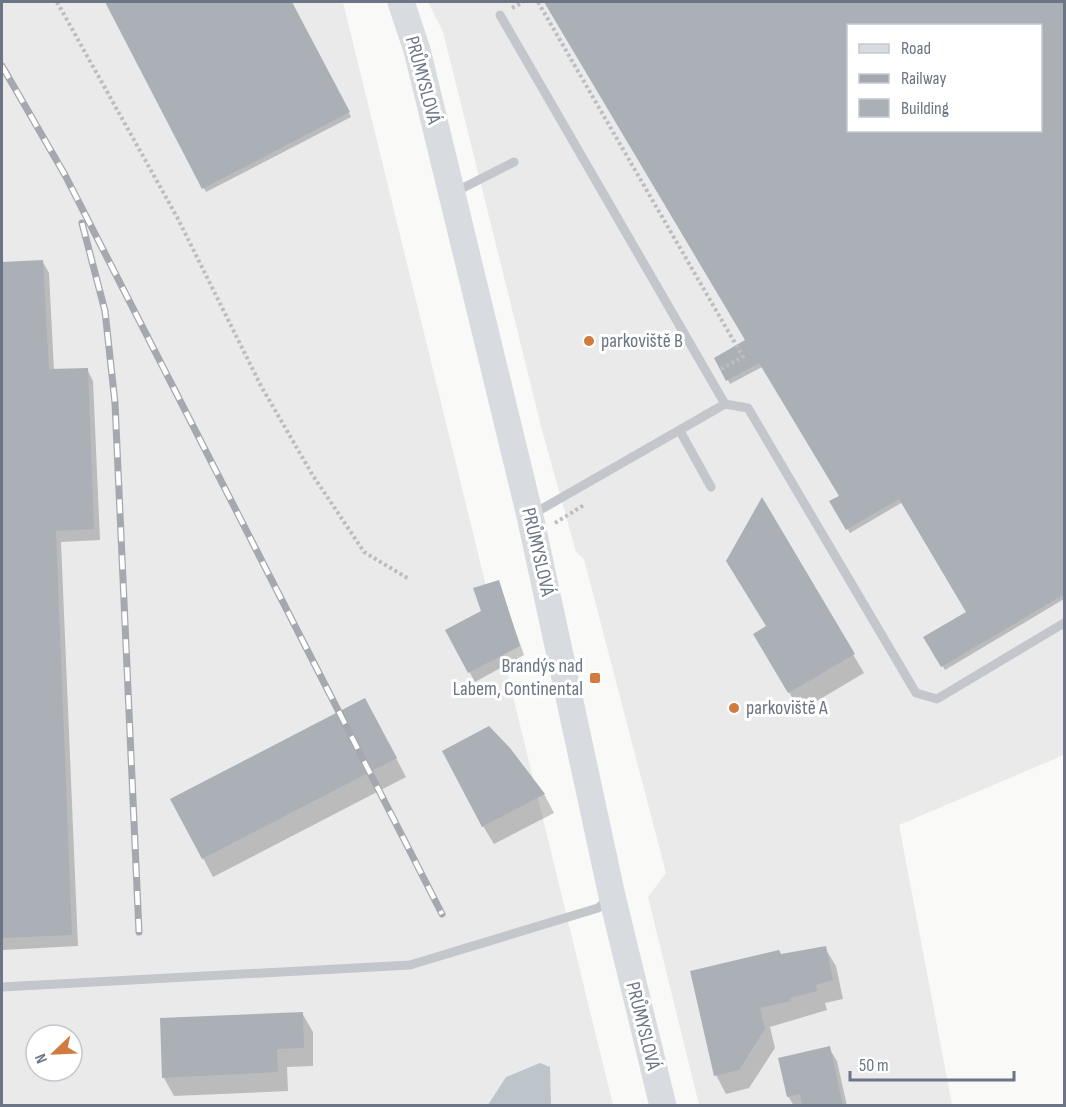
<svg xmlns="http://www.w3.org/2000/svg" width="1066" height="1107" font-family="'Sofia Sans Condensed',sans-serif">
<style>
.built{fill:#eaeaea;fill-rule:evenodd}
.water{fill:#bdc4ca}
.shadow{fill:#0003;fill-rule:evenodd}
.building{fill:#abb0b7;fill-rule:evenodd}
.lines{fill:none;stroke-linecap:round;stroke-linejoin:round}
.path{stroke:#bbbdc0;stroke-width:4;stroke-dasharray:3 3;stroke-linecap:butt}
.lane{stroke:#c3c6ca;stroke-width:9}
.secondary{stroke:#d8dbdf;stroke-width:27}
.rail-casing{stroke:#a5a9af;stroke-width:7}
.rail{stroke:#fff;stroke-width:4.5;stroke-dasharray:14;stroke-linecap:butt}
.poi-dot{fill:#d27b3f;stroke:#fff;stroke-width:2}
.labels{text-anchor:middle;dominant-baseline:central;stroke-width:6;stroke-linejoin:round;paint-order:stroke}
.street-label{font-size:20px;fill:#6b7585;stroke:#fff}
.poi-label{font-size:20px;fill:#6b7585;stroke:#fff;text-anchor:start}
</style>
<rect width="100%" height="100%" fill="#f9f9f7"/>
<path class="built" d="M2,2H343L613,1105L2,1106ZM36,1035H72V1071H36Z
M428,2H1064V755L899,825L952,1105H699L648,897L666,873L584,559L576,552L542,430L443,32ZM848,26H1040V130H848Z"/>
<path class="water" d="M540,1063L550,1067L551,1105H488L506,1077Z"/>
<path class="shadow" d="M107,2H291L351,117L206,192Z
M546,2H1064V599L945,670L925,638L968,612L903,502L850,533L831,502L841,496L762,367L730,384L716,358L747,341ZM848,26H1040V130H848Z
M43,262L49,273L54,371L87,369L93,381L100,540L61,542L78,946L2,950V264Z
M762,500L864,673L800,711L755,634L767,627Z
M498,582L524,655L475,682L447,631L483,612Z
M375,718L406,777L213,877L203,858Z
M544,794L554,813L494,844L483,826Z
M825,948L836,966L843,999L825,1003L827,1010L770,1027L775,1048L749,1088L726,1094L716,1075L781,956Z
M302,1013L313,1032V1066L287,1067L288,1091L174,1096L164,1078Z
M829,1048L837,1061L847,1106H794L788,1096Z"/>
<path class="building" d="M105,2H292L350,112L202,189Z
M544,2H1065V594L941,667L923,637L966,612L899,499L846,530L829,501L839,496L759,363L726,381L714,358L745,340ZM849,26H1041V130H849Z
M43,260L49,369L88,368L94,529L56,531L72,935L2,938V262Z
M762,497L855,654L788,693L753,634L766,626L726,561Z
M499,580L520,646L468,673L445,630L481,611L473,588Z
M365,698L397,758L202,859L170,799Z
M489,726L510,748L545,794L482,827L442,751Z
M826,946L833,980L816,985L817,991L790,998L791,1001L760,1008L765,1029L739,1070L714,1076L690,971L779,950L781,954Z
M303,1012L304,1048L277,1049L278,1072L162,1078L160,1018Z
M830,1046L843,1106H802L800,1094L787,1097L778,1058Z"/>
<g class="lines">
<path class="path" d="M57,2L177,217L261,386L312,474L364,552L409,579
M538,2L743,357L719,370
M512,8L523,2
M555,523L584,505"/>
<path class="lane" d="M500,15L725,404
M455,192L514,162
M680,431L711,487
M533,514L725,404L748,408L916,693L937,699L1064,623
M2,987L410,965L598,908L608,899"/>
<path class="secondary" d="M401,2L417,50L530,516L612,896L663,1106"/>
<g class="rail-casing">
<path id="rail" d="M2,66L65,175L442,914
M82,223L105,311L115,403L139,932"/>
</g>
<use href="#rail" class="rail"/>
</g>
<g class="poi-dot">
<circle cx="589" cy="341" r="6"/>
<rect x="589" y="672" width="12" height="12" rx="3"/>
<circle cx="734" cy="708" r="6"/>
</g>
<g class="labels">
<g class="street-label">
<text transform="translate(423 80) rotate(75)">PRŮMYSLOVÁ</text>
<text transform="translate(538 552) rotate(77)">PRŮMYSLOVÁ</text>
<text transform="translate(643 1026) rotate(76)">PRŮMYSLOVÁ</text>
</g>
<g class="poi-label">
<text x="601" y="341">parkoviště B</text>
<text x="583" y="666" text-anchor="end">Brandýs nad<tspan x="583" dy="23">Labem, Continental</tspan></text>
<text x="746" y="708">parkoviště A</text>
</g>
</g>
<rect width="1066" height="1107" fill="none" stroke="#6b7585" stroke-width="6"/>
<rect x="847" y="24" width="195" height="108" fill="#ffffff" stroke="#c4c8ce" stroke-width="1.5"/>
<rect x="859" y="44" width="30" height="9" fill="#d8dbdf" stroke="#c4c8ce" stroke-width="1.5"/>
<text x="901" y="54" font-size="18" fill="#6b7585">Road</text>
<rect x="859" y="74" width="30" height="9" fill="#a5a9af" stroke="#c4c8ce" stroke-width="1.5"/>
<text x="901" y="84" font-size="18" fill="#6b7585">Railway</text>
<rect x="859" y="99" width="30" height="18" fill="#abb0b7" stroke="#c4c8ce" stroke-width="1.5"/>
<text x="901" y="114" font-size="18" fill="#6b7585">Building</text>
<g transform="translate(54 1053) rotate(247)"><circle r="28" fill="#ffffff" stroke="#c4c8ce" stroke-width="1.5"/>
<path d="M0-4.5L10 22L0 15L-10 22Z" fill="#d27b3f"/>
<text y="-9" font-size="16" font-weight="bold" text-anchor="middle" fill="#6b7585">N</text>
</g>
<path d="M850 1071v9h164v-9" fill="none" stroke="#6b7585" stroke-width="3"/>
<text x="859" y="1071" font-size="18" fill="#6b7585" stroke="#ffffff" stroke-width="4.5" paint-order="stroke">50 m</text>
</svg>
